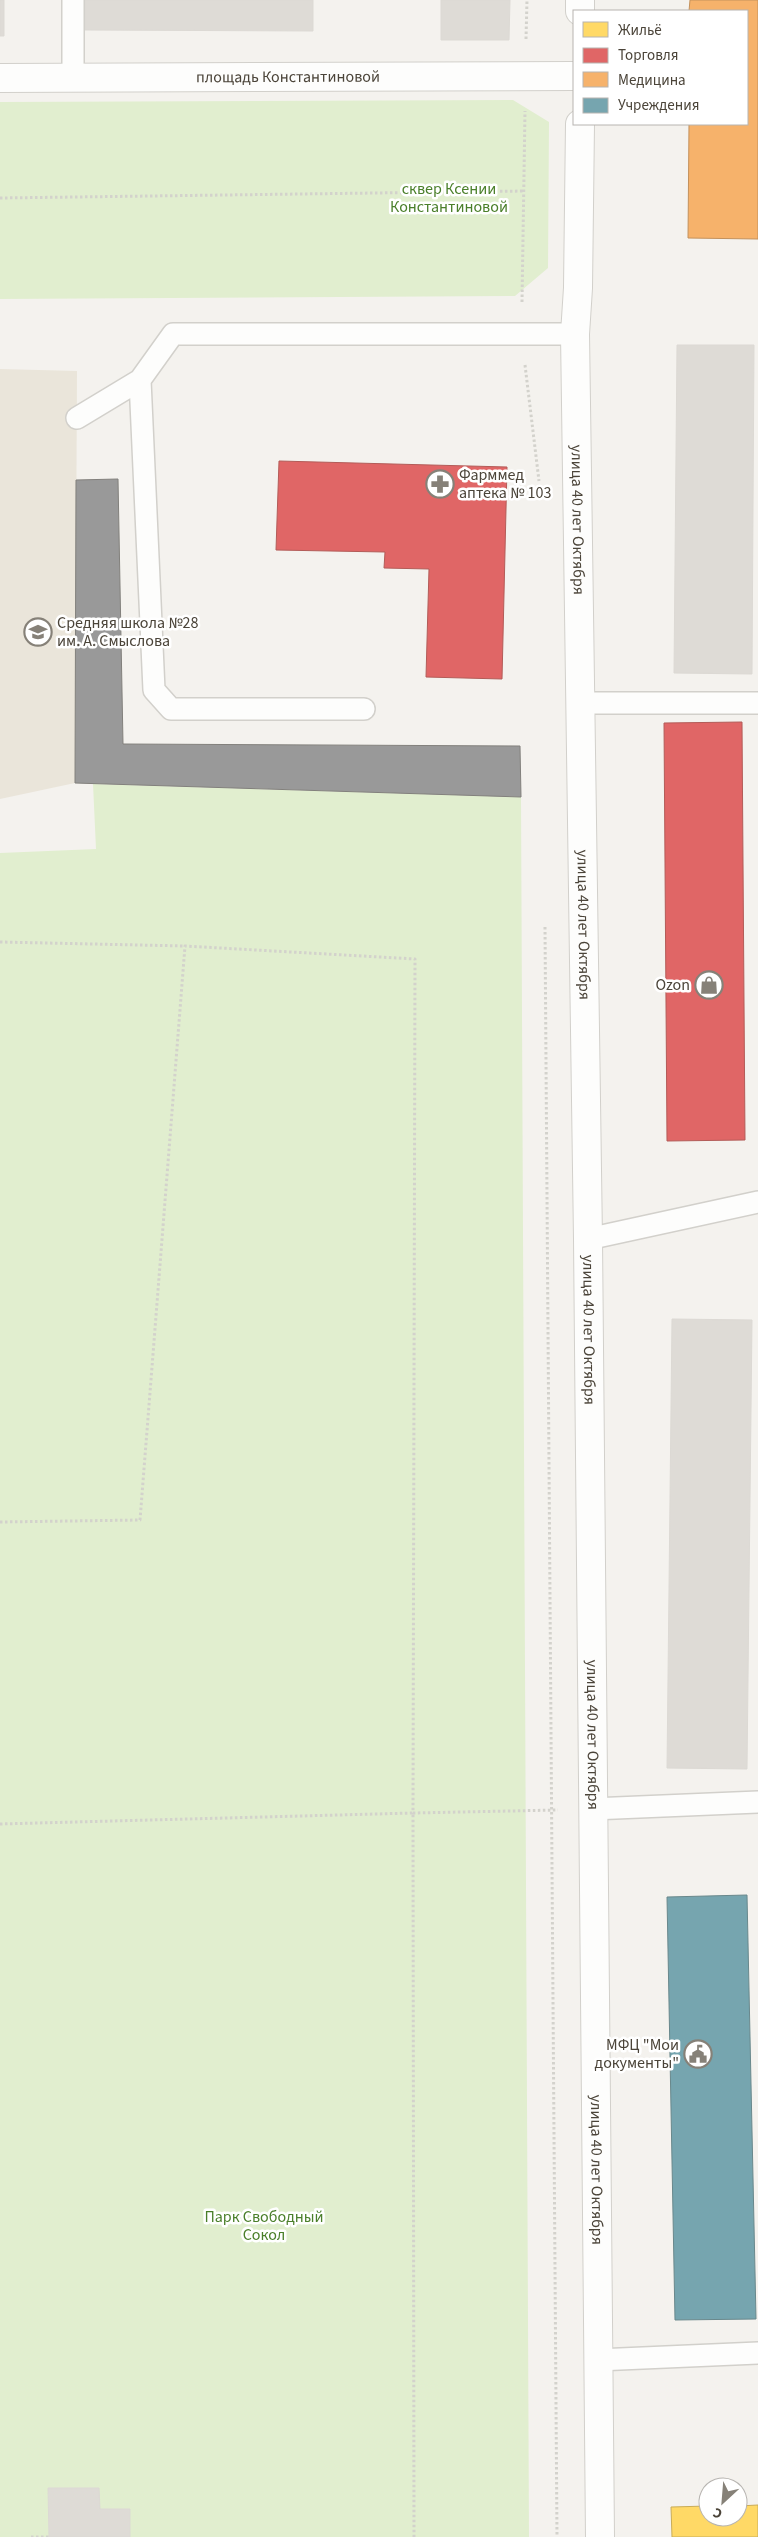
<svg xmlns="http://www.w3.org/2000/svg" width="758" height="2537" font-family="'Source Sans 3',sans-serif">
<style>
.education{fill:#eae5da}
.green{fill:#e1eecf}
.homes{fill:#ffd966;stroke:#c9ac58}
.shops{fill:#e06666;stroke:#b35c58}
.health{fill:#f6b26b;stroke:#c3915c}
.public{fill:#76a5af;stroke:#69888c}
.industry{fill:#999;stroke:#82807c}
.building{fill:#dedbd6;stroke:#dcd9d4}
.lines{fill:none;stroke-linecap:round;stroke-linejoin:round}
.service-casing{stroke:#d2d0cb;stroke-width:24}
.minor-casing{stroke:#d2d0cb;stroke-width:30}
.tertiary-casing{stroke:#d2d0cb;stroke-width:30}
.path{stroke:#d3d2cc;stroke-width:3;stroke-dasharray:2.5 2.5;stroke-linecap:butt}
.service{stroke:#fdfdfc;stroke-width:21}
.minor{stroke:#fdfdfc;stroke-width:28}
.tertiary{stroke:#fdfdfc;stroke-width:28}
.labels{text-anchor:middle;dominant-baseline:central;stroke-width:5;stroke-linejoin:round;paint-order:stroke}
.street-label{font-size:16px;fill:#4b4439;stroke:#fff}
.park-label{font-size:16px;fill:#4a7f2a;stroke:#fff}
.poi-label{font-size:16px;fill:#4b4439;stroke:#fff;text-anchor:start}
</style>
<rect width="100%" height="100%" fill="#f4f2ee"/>
<path class="education" d="M0,369L77,371L75,783L0,799Z"/>
<path class="green" d="M513,100L549,122L548,268L515,296L0,299V102Z
M93,784L521,797L529,2537H0V853L96,849Z"/>
<path class="homes" d="M758,2505V2537H672L671,2507L708,2506V2517H738V2506Z"/>
<path class="shops" d="M279,461L507,467L502,679L426,677L429,569L384,568L385,552L276,550Z
M742,722L745,1140L667,1141L664,723Z"/>
<path class="health" d="M690,0H758V239L688,238L689,124H747V11H689Z"/>
<path class="public" d="M747,1895L756,2319L675,2320L667,1897Z"/>
<path class="industry" d="M118,479L123,744L520,746L521,797L75,783L76,480Z"/>
<path class="building" d="M0,0H4V36H0Z
M85,0H313V31L85,30Z
M441,0H510L509,40H441Z
M677,345H754L752,674L674,673Z
M672,1319L752,1320L747,1769L667,1768Z
M48,2488H99L100,2509H130V2537H49Z"/>
<g class="lines">
<g class="service-casing">
<path id="service" d="M73,77V0
M140,380L154,690L171,709H364
M77,418L140,380L173,334H575
M581,703H758
M588,1239L758,1202
M592,1809L758,1802
M597,2360L758,2353"/>
</g>
<g class="minor-casing">
<g id="minor">
<path id="s1" d="M0,78L574,76"/>
</g>
</g>
<g class="tertiary-casing">
<g id="tertiary">
<path d="M580,11V0"/>
<path id="s2" d="M580,124L578,288L575,334L588,1239L600,2537"/>
</g>
</g>
<path class="path" d="M526,39L527,0
M0,198L525,191
M522,302L525,111
M525,365L539,481
M545,927L557,2537
M0,942L185,946
M0,1522L140,1520L185,946L415,959L413,1813L558,1810
M0,1824L413,1813L414,2537
M31,2537H49"/>
<use href="#service" class="service"/>
<use href="#minor" class="minor"/>
<use href="#tertiary" class="tertiary"/>
</g>
<defs>
<g id="pharmacy-ring" transform="scale(1.4375)"><circle r="9.5" fill="#fff" stroke="#868178" stroke-width="1.5"/><path d="M-2-6h4v4h4v4h-4v4h-4v-4h-4v-4h4Z" fill="#868178"/></g>
<g id="school-ring" transform="scale(1.4375)"><circle r="9.5" fill="#fff" stroke="#868178" stroke-width="1.5"/><path d="M0-5L7-2L0 1L-7-2ZM-4 1L0 2.5L4 1V4Q0 6-4 4Z" fill="#868178"/></g>
<g id="shop-ring" transform="scale(1.4375)"><circle r="9.5" fill="#fff" stroke="#868178" stroke-width="1.5"/><path d="M-5-2.5h2.3a2.7 3.5 0 0 1 5.4 0H5L5.5 6h-11ZM-1.5-2.5h3a1.5 2.3 0 0 0-3 0Z" fill="#868178"/></g>
<g id="civic-ring" transform="scale(1.4375)"><circle r="9.5" fill="#fff" stroke="#868178" stroke-width="1.5"/><path d="M-.6-6.5H3V-4.5H.6V-3L4-1V1h2V6H-6V1h2V-1L-.6-3ZM-1.2 2.5V6h2.4V2.5Z" fill="#868178"/></g>
</defs>
<g fill-rule="evenodd">
<use href="#pharmacy-ring" x="440" y="484"/>
<use href="#school-ring" x="38" y="632"/>
<use href="#shop-ring" x="709" y="985"/>
<use href="#civic-ring" x="698" y="2054"/>
</g>
<g class="labels">
<g class="street-label">
<text stroke="none"><textPath href="#s1" startOffset="288">площадь Константиновой</textPath></text>
<text stroke="none"><textPath href="#s2" startOffset="396">улица 40 лет Октября</textPath></text>
<text stroke="none"><textPath href="#s2" startOffset="801">улица 40 лет Октября</textPath></text>
<text stroke="none"><textPath href="#s2" startOffset="1206">улица 40 лет Октября</textPath></text>
<text stroke="none"><textPath href="#s2" startOffset="1611">улица 40 лет Октября</textPath></text>
<text stroke="none"><textPath href="#s2" startOffset="2046">улица 40 лет Октября</textPath></text>
</g>
<g class="park-label">
<text x="449" y="189">сквер Ксении<tspan x="449" dy="18">Константиновой</tspan></text>
<text x="264" y="2217">Парк Свободный<tspan x="264" dy="18">Сокол</tspan></text>
</g>
<g class="poi-label">
<text x="459" y="475">Фарммед<tspan x="459" dy="18">аптека № 103</tspan></text>
<text x="57" y="623">Средняя школа №28<tspan x="57" dy="18">им. А. Смыслова</tspan></text>
<text x="690" y="985" text-anchor="end">Ozon</text>
<text x="679" y="2045" text-anchor="end">МФЦ "Мои<tspan x="679" dy="18">документы"</tspan></text>
</g>
</g>
<rect x="573" y="10" width="175" height="115" fill="#ffffff" stroke="#b7b4b0"/>
<rect x="583" y="22" width="25" height="15" fill="#ffd966" stroke="#b7b4b0"/>
<text x="618" y="35" font-size="15" fill="#4b4439">Жильё</text>
<rect x="583" y="48" width="25" height="15" fill="#e06666" stroke="#b7b4b0"/>
<text x="618" y="60" font-size="15" fill="#4b4439">Торговля</text>
<rect x="583" y="72" width="25" height="15" fill="#f6b26b" stroke="#b7b4b0"/>
<text x="618" y="85" font-size="15" fill="#4b4439">Медицина</text>
<rect x="583" y="98" width="25" height="15" fill="#76a5af" stroke="#b7b4b0"/>
<text x="618" y="110" font-size="15" fill="#4b4439">Учреждения</text>
<g transform="translate(723 2502) rotate(206)"><circle r="24" fill="#ffffff" stroke="#b7b4b0"/>
<path d="M0-4L9 19L0 12L-9 19Z" fill="#868178"/>
<text y="-8" font-size="14" font-weight="bold" text-anchor="middle" fill="#4b4439">С</text>
</g>
</svg>
